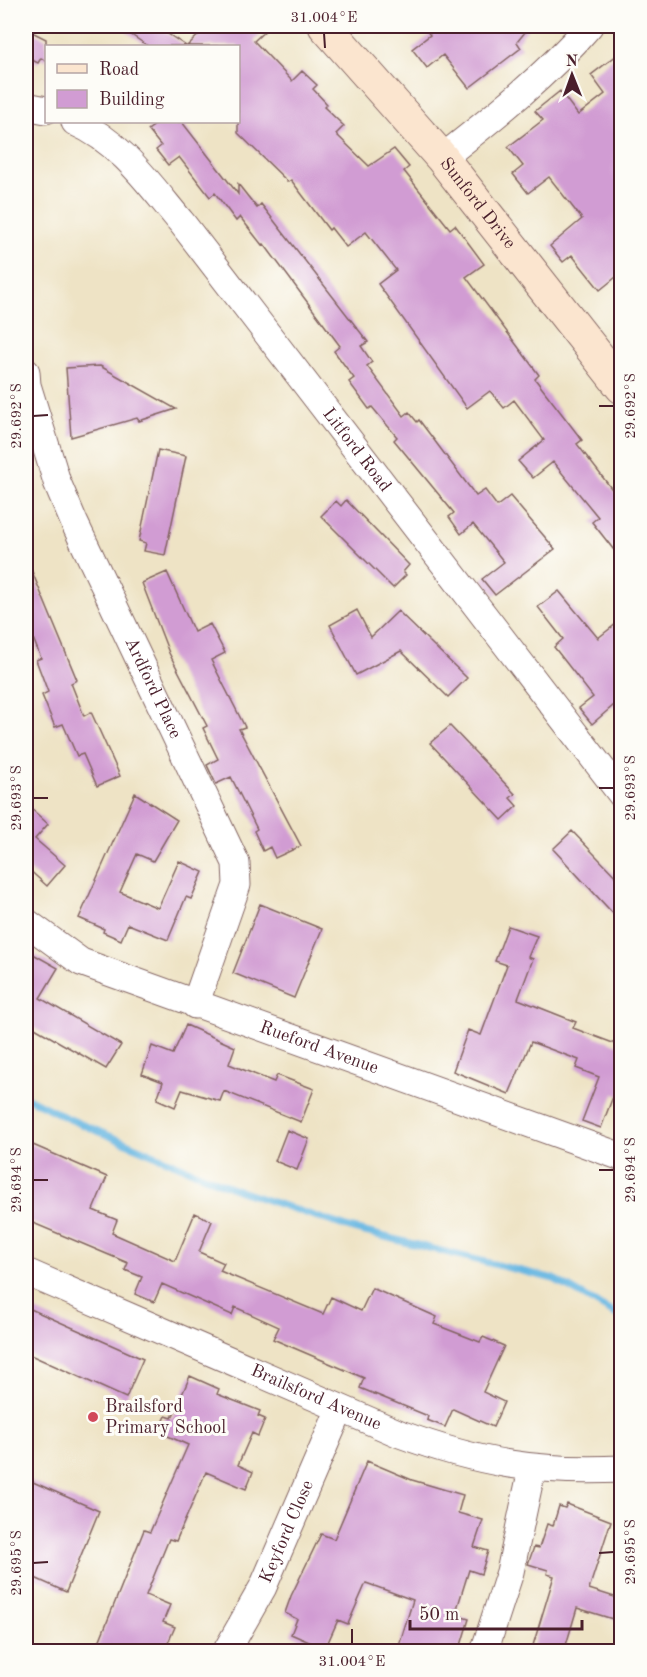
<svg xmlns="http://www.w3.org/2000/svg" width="647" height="1677" font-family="'Old Standard TT',serif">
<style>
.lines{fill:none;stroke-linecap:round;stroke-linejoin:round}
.stream{stroke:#68b7e2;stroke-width:7}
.building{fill:#d19cd3}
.street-casing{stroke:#836461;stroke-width:29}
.secondary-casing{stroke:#836461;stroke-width:35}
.street{stroke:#fff;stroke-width:27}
.secondary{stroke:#fbe5cf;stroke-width:33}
.ticks{fill:none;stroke:#4a1f2b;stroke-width:2}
.poi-dot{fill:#d1495b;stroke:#fdfcf7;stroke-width:2}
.labels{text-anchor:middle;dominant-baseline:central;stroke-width:6;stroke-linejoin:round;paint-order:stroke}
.street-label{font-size:18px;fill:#4a1f2b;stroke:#fdfcf7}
.poi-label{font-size:18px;fill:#4a1f2b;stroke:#fdfcf7;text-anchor:start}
.neatline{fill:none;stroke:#4a1f2b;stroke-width:2}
.ticks-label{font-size:15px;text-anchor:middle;fill:#4a1f2b}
</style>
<rect width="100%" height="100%" fill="#fdfcf7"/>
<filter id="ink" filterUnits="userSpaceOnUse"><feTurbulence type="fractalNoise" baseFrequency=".0167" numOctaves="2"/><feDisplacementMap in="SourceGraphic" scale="12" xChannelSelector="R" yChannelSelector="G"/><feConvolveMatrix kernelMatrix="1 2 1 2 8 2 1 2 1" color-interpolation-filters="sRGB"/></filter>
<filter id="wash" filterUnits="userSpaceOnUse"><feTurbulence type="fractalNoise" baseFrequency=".008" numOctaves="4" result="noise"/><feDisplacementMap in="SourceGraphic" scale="24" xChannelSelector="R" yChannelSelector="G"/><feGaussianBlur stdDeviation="1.35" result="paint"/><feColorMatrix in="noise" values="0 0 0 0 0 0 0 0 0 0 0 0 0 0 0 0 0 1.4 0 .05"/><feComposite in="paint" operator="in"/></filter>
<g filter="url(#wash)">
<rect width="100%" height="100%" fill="#eee3c5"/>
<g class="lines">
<path class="stream" d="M26,1097L67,1118L240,1191L353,1229L554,1279L622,1318"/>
</g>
<g id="blocks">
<path class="building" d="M118,26H156L186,46H148Z
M208,26H270L254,41L292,81L302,71L317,85L313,89L327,104L324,107L344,126L336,134L369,166L394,149L409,167L404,171L450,229L455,225L484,264L466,277L539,375L535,379L582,440L577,444L621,501V559L592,522L598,517L553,462L533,478L518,461L544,440L514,400L504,408L490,391L467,408L378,284L396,270L366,232L346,247L331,228L329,230L291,180L288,182L238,133V46H187Z
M423,26H530L517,42L521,48L469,88L443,55L427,68L412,49L430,35Z
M26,29L46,39V61L41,58L38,63L26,57Z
M621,52V273L600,290L572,255L563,262L550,246L582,219L549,177L528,193L513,174L523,166L508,147L543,120L535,111L560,91L578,115L605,94L591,75Z
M159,122H182L238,194V184L257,208L261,204L368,342L361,346L372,362L367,366L404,416L409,412L417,422L419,420L476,496L485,490L497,506L510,496L555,549L495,595L482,579L504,562L473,524L461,534L449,517L454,513L394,440L397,437L372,407L369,409L349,382L354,378L334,351L340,346L264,244L262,245L240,217L236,221L215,193L210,197L179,157L168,165L156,150L161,146L148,130Z
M100,366L176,409L139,421L137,418L71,437L66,368Z
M158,450L186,456L165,555L144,551L146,543L139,541Z
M346,500L409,565L403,572L406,575L393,588L321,516L336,501L341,506Z
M26,557L77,680L71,683L84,716L91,712L120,776L97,786L83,754L77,756L63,724L55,727L42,695L48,692L36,660L41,658L26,621Z
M167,572L194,632L210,624L225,653L211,660L245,727L239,729L301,846L275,858L270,847L263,851L254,831L257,829L231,777L216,784L207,765L218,759L203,728L207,726L169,653L142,583Z
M559,591L598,638L621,620V699L592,724L579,708L593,697L554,647L563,639L538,607Z
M357,610L371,637L398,611L467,678L448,697L401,651L356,675L330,625Z
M450,726L515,794L510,798L517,806L502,820L430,743Z
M135,793L177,820L153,861L137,854L120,892L158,908L179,861L203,872L191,899L186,897L168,940L128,924L121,940L103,932L104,929L79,918Z
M26,804L48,824L35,839L65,865L47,886L26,867Z
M572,831L621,882V922L553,849Z
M260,904L322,929L294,998L233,973Z
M508,926L537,936L528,957L533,959L518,999L576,1022L573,1028L621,1046V1096L614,1094L601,1128L582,1121L599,1077L576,1068L579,1060L531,1042L509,1094L453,1071L468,1030L481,1035L507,965L495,961Z
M26,950L58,968L40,998L121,1045L106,1069L26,1023Z
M186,1025L235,1047L229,1064L274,1082L277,1075L314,1089L301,1122L224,1091L220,1101L182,1090L175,1107L157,1099L163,1082L142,1074L152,1046L173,1054Z
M287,1130L309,1139L297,1170L275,1161Z
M26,1142L107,1177L93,1210L117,1220L112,1233L175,1261L195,1213L212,1221L199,1252L224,1263L220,1271L323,1314L331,1297L361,1311L372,1288L437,1317L434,1324L480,1342L483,1337L504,1346L483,1392L504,1402L493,1427L453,1409L445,1427L427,1420L428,1416L360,1388L364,1378L273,1339L279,1327L235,1307L232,1315L162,1284L154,1302L135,1294L142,1277L125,1270L128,1263L26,1220Z
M26,1307L143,1359L126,1398L26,1353Z
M190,1376L219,1389L217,1394L260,1411L258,1416L265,1419L258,1436L252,1433L238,1465L253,1472L246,1489L206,1472L176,1541L169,1539L146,1595L170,1605L163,1622L175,1627L164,1652H95L144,1530L150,1532L188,1445L159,1432L166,1416L172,1418Z
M367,1461L412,1480L463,1495L458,1513L483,1520L474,1547L488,1551L481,1574L469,1570L455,1615L469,1619L459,1652H397L413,1600L366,1583L348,1624L338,1620L325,1649L291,1634L297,1619L285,1613L291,1596L321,1534L334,1539Z
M26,1479L99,1511L66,1592L26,1574Z
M567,1504L611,1521L589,1589L621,1599V1603L616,1620L577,1608L564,1652H531L554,1576L547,1574L548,1570L528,1564L534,1547L539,1548L547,1524L553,1526L559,1506L565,1508Z"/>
</g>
</g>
<g filter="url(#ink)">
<use href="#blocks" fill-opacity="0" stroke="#836461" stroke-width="1.5"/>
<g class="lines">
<g class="street-casing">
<g id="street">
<path d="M26,106L46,110"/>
<path id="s1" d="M75,122C121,142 150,185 182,223L622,795"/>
<path d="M442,158C494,117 546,76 589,26"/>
<path id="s2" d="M26,372L27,385L57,482L74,522L236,863L237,885L195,1005"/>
<path id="s3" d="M26,922L81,962L622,1157"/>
<path id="s4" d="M26,1272L400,1434C479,1463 537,1473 622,1469"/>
<path id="s5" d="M226,1652L263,1587L340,1409"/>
<path d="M484,1652L510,1572L532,1469"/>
</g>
</g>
<g class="secondary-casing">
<g id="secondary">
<path id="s6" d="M325,26L442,158L622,387"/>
</g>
</g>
<use href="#street" class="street"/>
<use href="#secondary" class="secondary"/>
</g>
</g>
<path class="ticks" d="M324,33L325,48M599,406H614M33,416L48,415M599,788H614M33,798H48M599,1170H614M33,1180H48M599,1553L614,1552M33,1563L48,1562M352,1629V1644"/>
<circle class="poi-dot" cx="93" cy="1417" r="6"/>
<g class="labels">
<g class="street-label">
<text stroke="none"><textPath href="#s6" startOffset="234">Sunford Drive</textPath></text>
<text stroke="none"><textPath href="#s1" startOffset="435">Litford Road</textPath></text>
<text stroke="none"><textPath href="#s2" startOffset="342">Ardford Place</textPath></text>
<text stroke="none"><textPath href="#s3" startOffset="321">Rueford Avenue</textPath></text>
<text stroke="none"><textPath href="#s4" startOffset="316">Brailsford Avenue</textPath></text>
<text stroke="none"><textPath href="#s5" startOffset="135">Keyford Close</textPath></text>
</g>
<g class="poi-label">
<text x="105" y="1407">Brailsford<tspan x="105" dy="21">Primary School</tspan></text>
</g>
</g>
<rect width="647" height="1677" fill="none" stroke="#fdfcf7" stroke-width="66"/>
<rect x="45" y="45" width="195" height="78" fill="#fdfcf7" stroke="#b5a4a5" stroke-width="1.5"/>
<rect x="57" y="64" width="30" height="9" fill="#fbe5cf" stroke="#b5a4a5" stroke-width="1.5"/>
<text x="99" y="75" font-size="18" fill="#4a1f2b">Road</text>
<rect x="57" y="90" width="30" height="18" fill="#d19cd3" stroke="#b5a4a5" stroke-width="1.5"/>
<text x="99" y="105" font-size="18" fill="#4a1f2b">Building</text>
<g transform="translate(572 75) rotate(359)" stroke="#fdfcf7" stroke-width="4.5" paint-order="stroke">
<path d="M0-4.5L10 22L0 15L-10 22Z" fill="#4a1f2b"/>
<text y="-9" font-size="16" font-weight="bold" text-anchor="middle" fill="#4a1f2b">N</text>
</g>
<path d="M410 1620v9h172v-9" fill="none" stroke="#4a1f2b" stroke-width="3"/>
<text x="419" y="1620" font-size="18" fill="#4a1f2b" stroke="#fdfcf7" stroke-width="4.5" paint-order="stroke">50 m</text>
<rect x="33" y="33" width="581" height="1611" class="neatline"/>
<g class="ticks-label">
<text x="324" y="22">31.004°E</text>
<text transform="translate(630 406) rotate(-90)" y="5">29.692°S</text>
<text transform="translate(16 416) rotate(-90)" y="5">29.692°S</text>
<text transform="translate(630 788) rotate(-90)" y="5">29.693°S</text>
<text transform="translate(16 798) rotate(-90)" y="5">29.693°S</text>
<text transform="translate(630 1170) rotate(-90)" y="5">29.694°S</text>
<text transform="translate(16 1180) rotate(-90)" y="5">29.694°S</text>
<text transform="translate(630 1552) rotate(-90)" y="5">29.695°S</text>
<text transform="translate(16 1563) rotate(-90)" y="5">29.695°S</text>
<text x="352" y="1666">31.004°E</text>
</g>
</svg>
